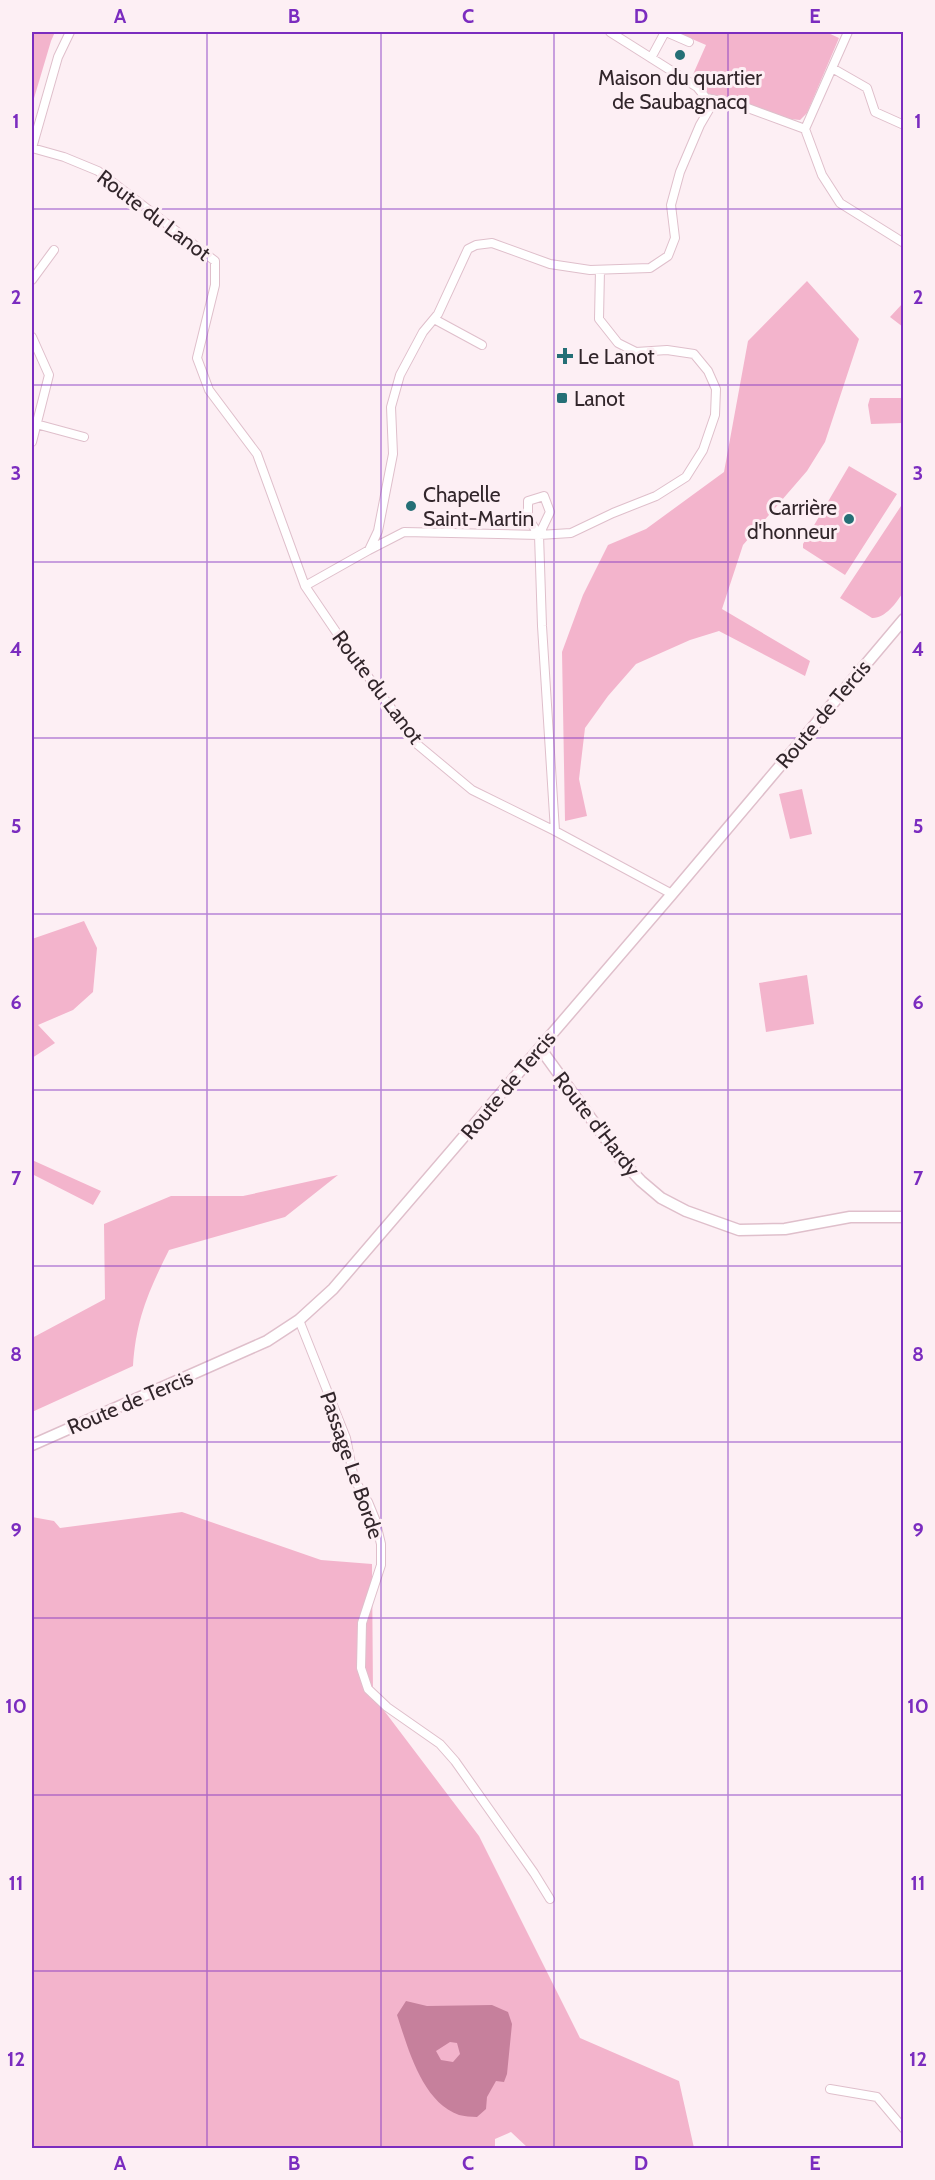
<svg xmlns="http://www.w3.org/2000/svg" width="935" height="2180" font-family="Cabin,sans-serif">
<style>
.green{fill:#f3b4cc}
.water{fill:#c6809c;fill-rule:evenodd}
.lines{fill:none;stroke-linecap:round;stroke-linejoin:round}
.street-casing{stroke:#dfbfcb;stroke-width:10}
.secondary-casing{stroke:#dfbfcb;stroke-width:13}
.street{stroke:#fff;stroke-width:8}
.secondary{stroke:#fff;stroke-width:10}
.grid{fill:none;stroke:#7b2cbf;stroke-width:1.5;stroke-opacity:0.55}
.poi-dot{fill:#256f76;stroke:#fdeff4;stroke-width:2}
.labels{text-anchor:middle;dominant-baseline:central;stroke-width:6;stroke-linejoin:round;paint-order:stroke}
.poi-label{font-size:21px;fill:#32262b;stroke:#fdeff4;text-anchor:start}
.street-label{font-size:21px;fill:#32262b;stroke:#fdeff4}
.neatline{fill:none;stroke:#7b2cbf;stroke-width:2}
.grid-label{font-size:20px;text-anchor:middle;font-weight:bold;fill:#7b2cbf}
</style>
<rect width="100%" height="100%" fill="#fdeff4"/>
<path class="green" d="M32,32H55L51,41L32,105Z
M676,32H826L839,38L807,113L800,120L790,119L723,96L711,97L691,79L706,45Z
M807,281L859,339L825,442L807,471L743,545L722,609L810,661L805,676L719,631L690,640L636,664L608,696L585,728L579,779L587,816L565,821L562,652L583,595L608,545L646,529L724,472L748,341Z
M903,303V327L890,317Z
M870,398H903V423L871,424L868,405Z
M849,466L897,494L845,575L803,548V544Z
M903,503C904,517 906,584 903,592C897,603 884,619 872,618L840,598Z
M802,789L812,834L790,839L779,794Z
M84,921L97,948L93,992L73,1010L38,1025L55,1043L32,1058V939Z
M807,975L814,1024L766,1032L759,983Z
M32,1160L101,1191L93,1205L32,1174Z
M338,1175L285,1217L169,1250C148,1292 136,1320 133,1366L32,1412V1338L105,1299L104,1224L171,1196H243Z
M182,1512L321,1560L372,1564L373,1696L479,1836L580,2038L679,2081L694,2148H528L511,2132L495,2139V2148H32V1517L54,1521L60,1528Z"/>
<path class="water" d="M406,2001L427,2006L492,2005L508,2012L512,2024L507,2074L504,2082L496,2081L487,2097L486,2109L477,2117C471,2117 464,2116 459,2115C422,2102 408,2048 397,2015ZM450,2042L457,2043L460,2054L453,2062L441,2060L436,2051Z"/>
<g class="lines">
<g class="street-casing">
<path id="street" d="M70,32L58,57L32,148L64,157L98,171L215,261V285L197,358L209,390L257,454L305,586L345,645L418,745L472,790L555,831L672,894
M610,32L697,87L706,98L737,104L805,129
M666,32L689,42
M651,58L665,32
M832,68L867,88L875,112L904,125
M805,129L822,175L840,203L904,243
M805,129L848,32
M32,280L54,250
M434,319L482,345
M32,337L49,375L32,442
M36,424L84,437
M369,550L404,532L539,535L550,512L544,496L528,501V518L539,535
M305,586L369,550L378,531L393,454L391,407L400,375L423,332L438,314L468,249L476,245L492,243L550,264L590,270L650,268L668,256L675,238L671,205L680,172L700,125L714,101
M555,831L542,626L539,535L571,533L613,513L656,496L686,477L703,450L715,415L716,389L708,371L694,354L667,350L636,352L618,343L599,319L600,270
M299,1320L346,1438L354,1479L368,1502L375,1519L381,1544V1565L362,1623L361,1668L368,1689L387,1707L440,1744L455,1761L534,1873L550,1899
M830,2089L877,2097L904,2129"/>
</g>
<g class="secondary-casing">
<path id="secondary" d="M540,1048L621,1160L641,1181L661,1198L686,1211L739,1230L785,1229L850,1217H904
M32,1445L267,1341L299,1320L333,1289L672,894L904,619"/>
</g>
<use href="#street" class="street"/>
<use href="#secondary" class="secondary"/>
</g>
<path class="grid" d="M207,32V2148M381,32V2148M554,32V2148M728,32V2148M32,209H904M32,385H904M32,562H904M32,738H904M32,914H904M32,1090H904M32,1266H904M32,1442H904M32,1618H904M32,1795H904M32,1971H904"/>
<g class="poi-dot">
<circle cx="680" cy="55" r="6"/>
<path d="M562 347h6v6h6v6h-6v6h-6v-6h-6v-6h6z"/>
<rect x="556" y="392" width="12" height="12" rx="3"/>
<circle cx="411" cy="506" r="6"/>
<circle cx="849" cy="519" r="6"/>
</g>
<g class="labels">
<g class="poi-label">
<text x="680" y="77" text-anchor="middle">Maison du quartier<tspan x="680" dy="24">de Saubagnacq</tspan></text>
<text x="578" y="356">Le Lanot</text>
<text x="574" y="398">Lanot</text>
<text x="423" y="494">Chapelle<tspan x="423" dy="24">Saint-Martin</tspan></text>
<text x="837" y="507" text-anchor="end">Carrière<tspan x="837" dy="24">d'honneur</tspan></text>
</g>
<g class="street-label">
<text transform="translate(154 215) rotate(37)">Route du Lanot</text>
<text transform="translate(378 687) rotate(53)">Route du Lanot</text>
<text transform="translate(823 714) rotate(-50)">Route de Tercis</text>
<text transform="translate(508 1085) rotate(-50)">Route de Tercis</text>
<text transform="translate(597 1124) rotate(52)">Route d'Hardy</text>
<text transform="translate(130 1402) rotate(-23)">Route de Tercis</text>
<text transform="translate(352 1465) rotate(71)">Passage Le Borde</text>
</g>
</g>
<rect width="935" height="2180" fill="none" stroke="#fdeff4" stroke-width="66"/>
<rect x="33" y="33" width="869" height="2114" class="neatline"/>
<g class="grid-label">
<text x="120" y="23">A</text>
<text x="294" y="23">B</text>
<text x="468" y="23">C</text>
<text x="641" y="23">D</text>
<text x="815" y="23">E</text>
<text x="16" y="128">1</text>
<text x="918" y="128">1</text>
<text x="16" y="304">2</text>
<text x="918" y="304">2</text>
<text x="16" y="480">3</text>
<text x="918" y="480">3</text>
<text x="16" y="656">4</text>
<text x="918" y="656">4</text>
<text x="16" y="833">5</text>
<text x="918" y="833">5</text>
<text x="16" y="1009">6</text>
<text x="918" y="1009">6</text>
<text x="16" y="1185">7</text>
<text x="918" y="1185">7</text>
<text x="16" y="1361">8</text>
<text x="918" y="1361">8</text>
<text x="16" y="1537">9</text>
<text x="918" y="1537">9</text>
<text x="16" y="1713">10</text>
<text x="918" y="1713">10</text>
<text x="16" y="1890">11</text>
<text x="918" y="1890">11</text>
<text x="16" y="2066">12</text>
<text x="918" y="2066">12</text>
<text x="120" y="2170">A</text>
<text x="294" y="2170">B</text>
<text x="468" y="2170">C</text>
<text x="641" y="2170">D</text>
<text x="815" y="2170">E</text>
</g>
</svg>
